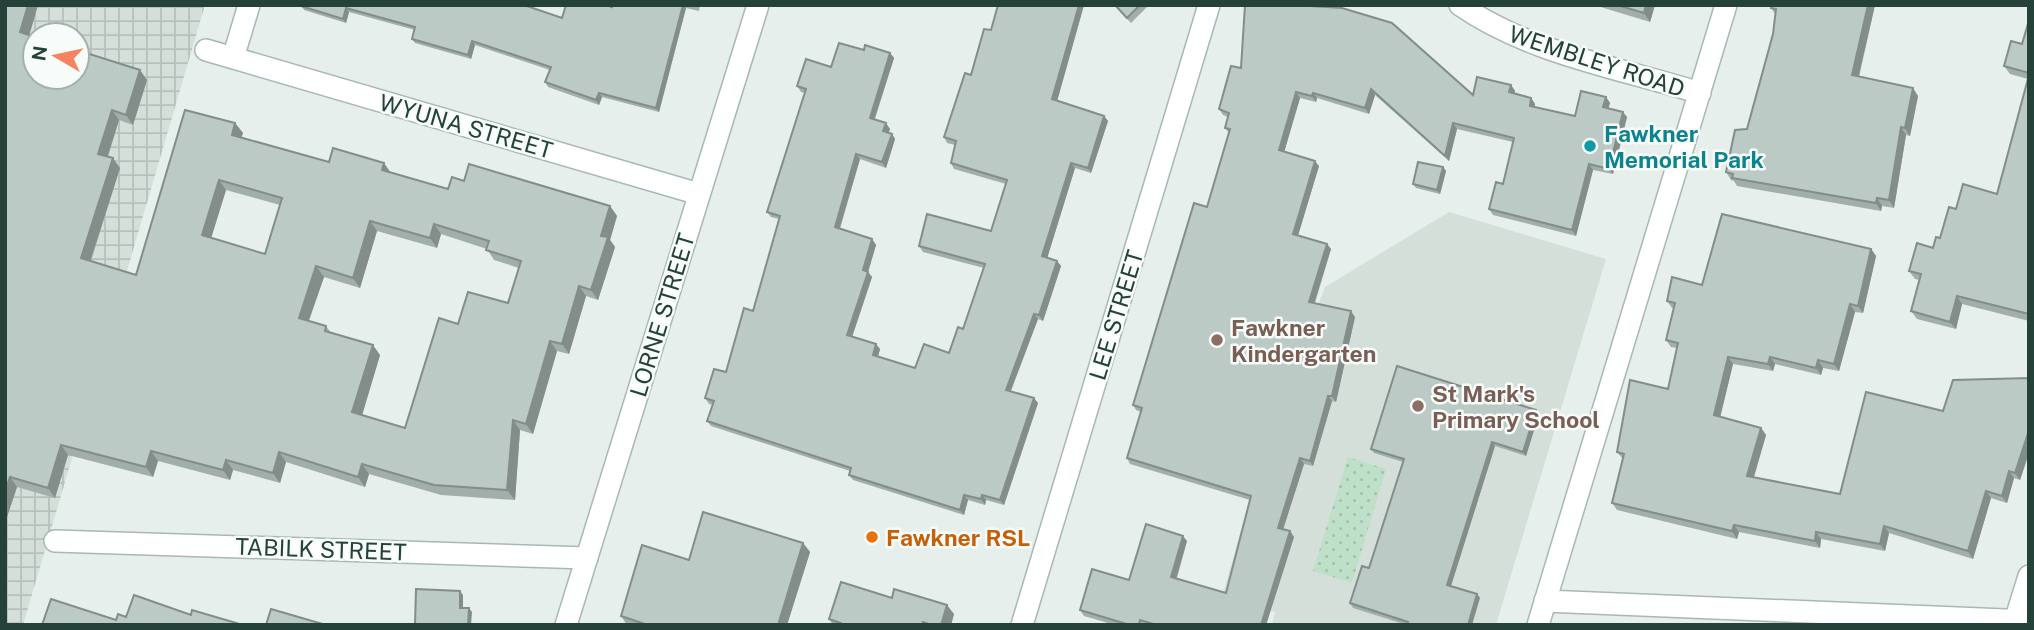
<svg xmlns="http://www.w3.org/2000/svg" width="2034" height="630" font-family="'Public Sans',sans-serif">
<style>
.built{fill:#d4dfda}
.industrial{fill:url(#industrial-grid);fill-rule:evenodd}
.grass{fill:url(#grass-dots)}
.lines{fill:none;stroke-linecap:round;stroke-linejoin:round}
.minor-casing{stroke:#a8b8b2;stroke-width:24}
.tertiary-casing{stroke:#a8b8b2;stroke-width:24}
.minor{stroke:#fff;stroke-width:21}
.tertiary{stroke:#fff;stroke-width:21}
.wall{fill:#a1aea9;fill-rule:evenodd}
.shaded-wall{fill:#838d89}
.building{fill:#bbcac4;stroke:#838d89;stroke-width:2;fill-rule:evenodd}
.culture-dot{fill:#0f9aa8;stroke:#f7fbf9;stroke-width:2.5}
.education-dot{fill:#8d6e63;stroke:#f7fbf9;stroke-width:2.5}
.food-dot{fill:#e8710a;stroke:#f7fbf9;stroke-width:2.5}
.labels{text-anchor:middle;dominant-baseline:central;stroke-width:5;stroke-linejoin:round;paint-order:stroke}
.street-label{font-size:23px;fill:#24423a;stroke:#f7fbf9}
.culture-label{font-size:23px;font-weight:bold;fill:#0d838f;stroke:#f7fbf9;text-anchor:start}
.education-label{font-size:23px;font-weight:bold;fill:#785e54;stroke:#f7fbf9;text-anchor:start}
.food-label{font-size:23px;font-weight:bold;fill:#c56008;stroke:#f7fbf9;text-anchor:start}
</style>
<defs>
<pattern id="industrial-grid" width="8" height="8" patternUnits="userSpaceOnUse" patternTransform="scale(1.75)"><rect width="8" height="8" fill="#d4dfda"/><path d="M0 4h8M4 0v8" fill="none" stroke="#b6c1bc"/></pattern>
<pattern id="grass-dots" width="8" height="8" patternUnits="userSpaceOnUse" patternTransform="scale(1.75)"><rect width="8" height="8" fill="#bfe0c8"/><path d="M2 2h.1M6 6h.1" fill="none" stroke="#a4c1ad" stroke-width="1.8" stroke-linecap="round"/></pattern>
</defs>
<rect width="100%" height="100%" fill="#e6efeb"/>
<path class="built" d="M1449,212L1606,259L1496,625H1272L1275,612L1222,597L1305,305L1317,308L1325,287Z"/>
<path class="industrial" d="M5,5H205L23,625H5ZM35,35H77V77H35Z"/>
<path class="grass" d="M1348,457L1386,469L1352,583L1313,571Z"/>
<g class="lines">
<g class="minor-casing">
<path id="minor" d="M1460,5C1529,53 1620,68 1700,93
M206,50L699,194
M233,58L249,5
M55,541L587,558
M1545,601L2029,621
M2015,621L2029,576
M1022,625L1209,5
M1538,625L1726,5"/>
</g>
<g class="tertiary-casing">
<path id="tertiary" d="M566,625L758,5"/>
</g>
<use href="#minor" class="minor"/>
<use href="#tertiary" class="tertiary"/>
</g>
<path class="wall" d="M5,5H38L29,35L147,80L133,125L119,120L108,157L120,168L91,261L136,275L235,123L243,133L241,137L329,162L391,173L448,189L464,181L610,206L617,216L610,240L615,247L598,300L586,296L569,354L557,351L533,434L520,430L515,500L441,495L369,474L365,487L286,462L280,483L233,470L230,480L158,461L153,477L68,455L55,498L17,487L5,523ZM226,190L280,205L265,254L211,238ZM377,231L437,248L441,234L487,249L494,260L519,268L508,303L405,428L362,415L380,355L331,333L326,326L309,321L324,277L360,288Z
M301,5L562,18L612,7V5H700L699,11L686,8L659,112L602,97L599,105L548,87L545,82L550,70L475,45L471,59L415,43L412,39L415,30L349,12L346,23L304,10Z
M998,5H1084L1057,101L1104,116L1108,121L1091,173L1075,168L1047,258L1057,261L1061,266L1043,321L1038,319L1011,391L1038,403L1004,505L986,500L985,505L968,500L964,515L853,480L849,475L850,471L711,426L707,421L713,405L709,404L705,398L726,372L753,311L779,219L771,217L767,212L805,93L801,92L797,86L831,67L864,50L890,53L894,58L875,119L890,129L888,133L892,134L895,139L886,168L860,159L840,229L872,239L876,245L868,272L872,277L852,337L880,349L878,356L915,368L949,353L963,329L984,268L923,252L919,246L991,231L1006,184L954,169L951,163L955,145L947,143L944,137L991,30Z
M1114,5H1149L1131,23Z
M1594,5H1655L1650,22Z
M1875,5L1859,77L1918,96L1910,136L1906,135L1894,208L1882,206L1881,211L1737,186L1734,181L1731,180L1726,172L1747,129L1773,34L1775,14L1771,8Z
M2029,20V321L1962,304L1956,329L1917,319L1911,311L1920,280L1915,279L1909,271L1933,248L1940,238L1956,209L1997,194L2028,79L2010,74L2004,66L2022,44Z
M1241,68L1473,95L1511,85L1515,91L1514,94L1531,98L1535,104V107L1575,116L1606,97L1610,103L1608,108L1627,117L1613,174L1593,170L1576,236L1493,215L1489,209L1503,184L1513,142L1457,129L1449,161L1375,95L1369,114L1317,98L1316,102L1300,98L1284,152L1319,166L1298,235L1327,244L1331,249L1315,303L1355,317L1336,402L1332,401L1313,466L1304,464L1283,529L1290,531L1294,537L1266,625H1115L1084,616L1080,610L1129,580L1187,541L1177,578L1226,593L1250,500L1130,464L1127,458L1141,412L1136,410L1133,405L1207,207L1229,133L1225,128L1228,117L1223,115L1219,109Z
M1443,167L1446,171L1440,194L1416,188L1413,184Z
M1871,249L1876,256L1863,313L1855,312L1839,371L1823,368L1821,375L1775,364L1773,371L1733,364L1720,417L1761,428L1766,435L1754,477L1840,494L1943,411L2029,378V453L2020,480L2014,478L2007,503L1991,498L1973,559L1889,533L1885,551L1821,539L1820,548L1739,532L1737,539L1617,510L1612,503L1623,459L1617,452L1668,389L1677,348L1671,347L1666,340L1674,308H1672L1667,301L1702,285Z
M1536,410L1539,414L1526,456L1495,446L1451,586L1477,594L1480,598L1407,625L1353,608L1350,603L1369,568L1403,462L1374,453L1371,449Z
M803,543L810,552L787,625H627L621,616L689,560Z
M892,598L954,614L951,625H833L829,619Z"/>
<path class="shaded-wall" d="M28,5H38L27,43L20,32Z
M683,5H685L686,8L659,112L656,108Z
M1079,5H1084L1056,105L1052,99Z
M1646,5H1655L1650,22L1644,13Z
M1868,5H1875L1857,83L1852,75Z
M346,8L349,12L346,23L343,19Z
M472,41L475,45L471,59L468,55Z
M890,53L894,58L873,123L870,118Z
M140,70L147,80L133,125L126,115Z
M1511,85L1515,91L1513,98L1509,92Z
M1913,88L1918,96L1910,136L1905,128Z
M1371,89L1375,95L1369,114L1365,108Z
M1296,92L1300,98L1283,156L1279,150Z
M599,93L602,97L599,105L596,100Z
M1313,93L1317,98L1316,102L1312,96Z
M1606,97L1610,103L1607,113L1603,107Z
M1531,98L1535,104L1534,111L1530,106Z
M112,110L119,120L105,164L98,154Z
M1623,112L1627,117L1613,174L1609,169Z
M1104,116L1108,121L1091,173L1088,168Z
M235,123L243,133L239,145L232,135Z
M886,123L890,129L887,137L883,131Z
M1453,123L1457,129L1449,161L1445,156Z
M1901,127L1906,135L1894,208L1889,200Z
M892,134L895,139L886,168L882,162Z
M856,154L860,159L838,233L835,227Z
M113,158L120,168L88,268L81,258Z
M1315,161L1319,166L1297,239L1293,234Z
M384,163L391,173L382,170Z
M1071,163L1075,168L1046,262L1042,256Z
M1589,164L1593,170L1576,236L1572,230Z
M1443,167L1446,171L1440,194L1437,190Z
M219,180L226,190L209,245L202,235Z
M1877,198L1882,206L1881,211L1876,203Z
M610,206L617,216L610,240L615,247L598,300L591,290L601,236Z
M370,221L377,231L360,288L353,278Z
M434,224L441,234L437,248L430,238Z
M872,239L876,245L868,272L872,277L851,340L847,335L863,270Z
M1327,244L1331,249L1313,307L1309,302Z
M1871,249L1876,256L1863,313L1858,306Z
M1057,261L1061,266L1043,321L1039,315Z
M316,266L324,277L306,328L299,318Z
M579,286L586,296L569,354L562,344Z
M1957,296L1962,304L1956,329L1950,322Z
M1850,304L1855,312L1839,371L1834,364Z
M1351,311L1355,317L1336,402L1332,396Z
M1034,314L1038,319L1009,395L1006,390Z
M550,341L557,351L533,434L526,424Z
M876,344L880,349L877,360L873,355Z
M373,345L380,355L360,422L352,412Z
M1728,357L1733,364L1719,422L1714,415Z
M1770,357L1775,364L1773,371L1768,364Z
M1818,360L1823,368L1821,375L1816,368Z
M1328,396L1332,401L1313,466L1310,461Z
M1034,398L1038,403L1004,505L1000,500Z
M1536,410L1539,414L1526,456L1523,452Z
M513,420L520,430L515,500L507,490Z
M1761,428L1766,435L1752,483L1747,476Z
M2029,430V453L2020,480L2015,473Z
M1492,442L1495,446L1450,589L1447,585Z
M61,445L68,455L55,498L48,488Z
M151,451L158,461L153,477L146,467Z
M279,452L286,462L280,483L273,473Z
M1300,458L1304,464L1282,533L1278,528Z
M226,460L233,470L230,480L223,470Z
M362,464L369,474L365,487L358,477Z
M2009,471L2014,478L2007,503L2002,496Z
M10,477L17,487L5,523V491Z
M1986,491L1991,498L1973,559L1968,551Z
M964,495L968,500L964,515L960,510Z
M982,495L986,500L985,505L981,499Z
M1734,525L1739,532L1737,539L1732,531Z
M1884,526L1889,533L1885,551L1880,544Z
M1290,531L1294,537L1266,625H1261Z
M1816,532L1821,539L1820,548L1815,541Z
M1183,536L1187,541L1175,582L1171,577Z
M803,543L810,552L787,625H778Z
M460,591L463,595V612L460,608Z
M1477,594L1480,598L1472,625H1468Z
M947,605L954,614L951,625H941Z
M469,608L472,612L471,625H468Z"/>
<path class="building" d="M5,5H28L20,32L35,37V77H77V50L140,70L126,115L112,110L98,154L113,158L81,258L136,275L185,110L235,123L232,135L329,162L333,148L384,163L382,170L448,189L452,177L464,181L469,164L610,206L601,236L608,237L591,290L579,286L562,344L550,341L526,424L513,420L507,490L434,485L362,464L358,477L279,452L273,473L226,460L223,470L151,451L146,467L61,445L48,488L10,477L5,491ZM219,180L282,198L265,254L202,235ZM370,221L430,238L434,224L489,241L486,250L521,261L508,303L468,292L458,324L439,318L405,428L352,412L373,345L325,331L326,326L299,318L316,266L353,278Z
M524,5L562,18L566,5H606L612,7V5H683L656,108L599,93L596,100L545,82L551,67L472,41L468,55L412,39L415,27L346,8L343,19L301,6Z
M998,5H1079L1052,99L1104,116L1088,168L1071,163L1042,256L1057,261L1039,315L1034,314L1006,390L1034,398L1000,500L982,495L981,499L964,495L960,510L849,475L851,468L707,421L714,401L705,398L714,369L726,372L744,308L753,311L780,216L767,212L806,89L797,86L806,59L831,67L839,43L864,50L865,45L890,53L870,118L886,123L883,131L892,134L882,162L856,154L835,227L872,239L863,270L868,272L847,335L876,344L873,355L915,368L924,344L949,353L958,327L963,329L985,264L919,246L927,214L991,231L1007,180L951,163L956,141L944,137L965,73L971,75L984,29L991,30Z
M1115,5H1140L1127,18Z
M1245,5H1294L1342,8L1392,23L1473,95L1477,77L1511,85L1509,92L1531,98L1530,106L1575,116L1581,91L1606,97L1603,107L1623,112L1609,169L1589,164L1572,230L1489,209L1496,182L1503,184L1514,138L1453,123L1445,156L1371,89L1365,108L1313,93L1312,96L1296,92L1279,150L1315,161L1293,234L1327,244L1309,302L1351,311L1332,396H1328L1310,461L1300,458L1278,528L1290,531L1261,625H1157L1140,620L1139,625H1130L1080,610L1092,569L1129,580L1146,524L1183,536L1171,577L1226,593L1251,496L1127,458L1142,408L1133,405L1194,203L1207,207L1230,129L1225,128L1229,113L1219,109L1231,66L1241,68Z
M1617,5H1646L1644,13Z
M1772,5H1868L1852,75L1913,88L1905,128L1901,127L1889,200L1877,198L1876,203L1732,178L1733,174L1726,172L1735,130L1747,129L1773,34L1776,9L1771,8Z
M2029,20V73L2004,66L2011,41L2022,44Z
M2029,75V314L1957,296L1950,322L1911,311L1921,274L1909,271L1917,243L1933,248L1936,237L1940,238L1949,207L1956,209L1963,184L1997,194Z
M1418,162L1443,167L1437,190L1413,184Z
M1722,214L1871,249L1858,306L1850,304L1834,364L1818,360L1816,368L1770,357L1768,364L1728,357L1714,415L1761,428L1747,476L1840,494L1866,392L1943,411L1953,380L2029,378V430L2015,473L2009,471L2002,496L1986,491L1968,551L1884,526L1880,544L1816,532L1815,541L1734,525L1732,531L1612,503L1624,454L1617,452L1630,380L1668,389L1678,343L1666,340L1675,303L1667,301L1672,277L1702,285Z
M1397,366L1536,410L1523,452L1492,442L1447,585L1477,594L1468,625H1407L1408,622L1350,603L1362,566L1369,568L1404,459L1371,449Z
M703,512L803,543L778,625H648L621,616L642,545L689,560Z
M841,582L892,598L894,589L947,605L941,625H931L923,622L922,625H840L841,623L829,619Z
M416,589L460,591V608H469L468,625H415Z
M134,595L191,615L192,610L243,625H42L51,599L116,620L118,614L126,617Z
M271,609L326,625H266Z"/>
<circle class="culture-dot" cx="1590" cy="146" r="7"/>
<g class="education-dot">
<circle cx="1217" cy="340" r="7"/>
<circle cx="1418" cy="406" r="7"/>
</g>
<circle class="food-dot" cx="872" cy="537" r="7"/>
<g class="labels">
<g class="street-label">
<text transform="translate(1597 61) rotate(18)">WEMBLEY ROAD</text>
<text transform="translate(466 126) rotate(16)">WYUNA STREET</text>
<text transform="translate(662 315) rotate(-73)">LORNE STREET</text>
<text transform="translate(1116 315) rotate(-73)">LEE STREET</text>
<text transform="translate(321 549) rotate(2)">TABILK STREET</text>
</g>
<g class="culture-label">
<text x="1604" y="133">Fawkner<tspan x="1604" dy="26">Memorial Park</tspan></text>
</g>
<g class="education-label">
<text x="1231" y="327">Fawkner<tspan x="1231" dy="26">Kindergarten</tspan></text>
<text x="1432" y="393">St Mark's<tspan x="1432" dy="26">Primary School</tspan></text>
</g>
<g class="food-label">
<text x="886" y="537">Fawkner RSL</text>
</g>
</g>
<rect width="2034" height="630" fill="none" stroke="#24423a" stroke-width="14"/>
<g transform="translate(56 56) rotate(279)"><circle r="33" fill="#f7fbf9" stroke="#a3b1ad" stroke-width="2"/>
<path d="M0-5L12 26L0 18L-12 26Z" fill="#f4845f"/>
<text y="-10" font-size="19" font-weight="bold" text-anchor="middle" fill="#24423a">N</text>
</g>
</svg>
